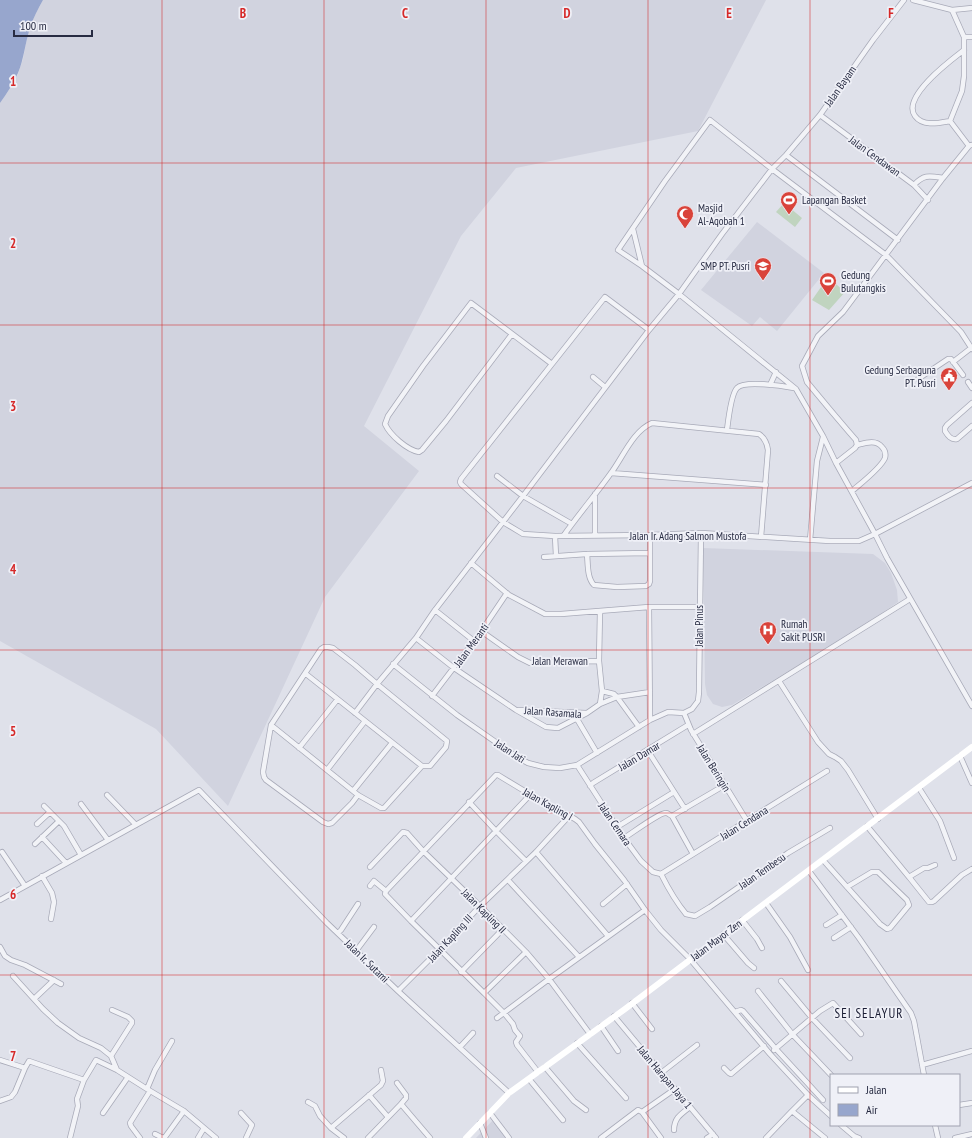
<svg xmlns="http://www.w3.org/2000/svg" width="972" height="1138" font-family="'PT Sans Narrow',sans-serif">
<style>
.built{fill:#d1d3df}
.green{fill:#c0d4bf}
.water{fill:#97a6cd}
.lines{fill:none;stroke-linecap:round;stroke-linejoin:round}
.street-casing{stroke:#a8aab8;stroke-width:6}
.street{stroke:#f2f3f7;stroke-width:4.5}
.secondary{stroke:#fff;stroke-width:6}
.grid{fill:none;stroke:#d62828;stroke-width:1;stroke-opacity:0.55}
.labels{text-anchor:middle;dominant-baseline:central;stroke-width:3.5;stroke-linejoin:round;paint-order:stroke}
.street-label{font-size:11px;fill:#272b42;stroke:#eff0f7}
.poi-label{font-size:11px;fill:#272b42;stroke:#eff0f7;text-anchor:start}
.quarter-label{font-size:13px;letter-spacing:1px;fill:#191c33;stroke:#eff0f7}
.grid-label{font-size:13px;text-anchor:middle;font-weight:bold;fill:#d62828;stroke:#eff0f7;stroke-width:3.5;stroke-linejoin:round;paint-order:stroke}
</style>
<rect width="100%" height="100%" fill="#dfe1ea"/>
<path class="built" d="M43,0H766L698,131L516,168L461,236L364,426L419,471L325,597L228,806L156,729L0,641V103L11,87L18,74L23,59L29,28L37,11Z
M757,222L824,273L777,331L760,317L752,326L701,290Z
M703,548L873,554L885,563L891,573L897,590L898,602L865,625L732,705L722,707L713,704L707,695L705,684Z
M494,1119L509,1138H476Z"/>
<path class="green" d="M784,203L802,218L795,227L776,212Z
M828,277L845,292L829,310L812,300Z"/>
<path class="water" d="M0,0H43C38,9 33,18 30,28C25,43 24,59 18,73C13,84 7,93 0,103Z"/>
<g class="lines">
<g class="street-casing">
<path id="street" d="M913,0L952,10L972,8
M952,10L964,37V76L962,91L950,121L969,146L971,145
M964,37H972
M820,115L914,185L928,200
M950,121C939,123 923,127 915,116C901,97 951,60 964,50
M786,155L898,240
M914,185C924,174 930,176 943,178
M633,229L642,266
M649,330L605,297L461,479L460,482L461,484L503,522L523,534L555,536L650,535L701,533L830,541H859L875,534L836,463L823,436L796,389L679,294L642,266L618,250L665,181L710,120L772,169L886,255L961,332L972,349
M512,334L446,421L422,450L419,452C407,450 390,435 385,424L388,416L423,366L471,303L552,364
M953,362L971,348
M593,377L605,387
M918,379L948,359H951L963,375
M968,382L972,388
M770,385L776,372
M972,403L947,425L945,428V431C948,436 951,440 957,439L972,426
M727,430C728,422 731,394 737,388C744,380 783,386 794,388
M836,463L855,448L857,445L856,440L849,432L832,412L807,382L802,366L818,336L843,312L855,296L943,178L969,146
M611,473L766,485
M497,476L523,496L572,524
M972,483L875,534L887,558L972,706
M852,491C860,484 881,468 885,458C886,454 885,450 882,447C876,439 865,443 857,445
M564,535C579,514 596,494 611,473C623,457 633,431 652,423L759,434C765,438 767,443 768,450L761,537
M595,535V494
M555,536L556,556
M810,540L817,461L823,437
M587,554C588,564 587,578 594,585L617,587L646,586L649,584L650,581V535
M544,557L587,554L650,553
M471,563L509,595L545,614H561L649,607
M435,610L474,641
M600,611L599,661L602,691L600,704
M481,631L518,657L530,663L599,661
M416,638L454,668L516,710L546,727L558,728L587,713L600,704L617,697L650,692
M393,664L457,715L517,757L528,763L544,767L560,768L577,765L650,720L668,712L684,713L692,709L698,701L699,692L701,533
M306,674L422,766H430L446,747L447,741L377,684L416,638L435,610L523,496L649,330L679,294L722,234L772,169L786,155L820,115L873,40L904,0
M779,681L818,742L829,754L835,757L841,761L848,770L878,819
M602,691L614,694L617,697L639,727
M432,696L478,636L507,593
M518,710L586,713
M355,713L377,684L355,665L333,648L328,647H324L321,649L271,725L263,772L264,777L266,780L323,822L328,824L332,823L352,803L358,795
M684,713L691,730L747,821
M577,719L597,753
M650,720L649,607H699
M271,725L358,795L381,808H384L422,766
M693,734L910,599
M299,748L337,700
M648,751L685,809
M960,756L972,783
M577,765L624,838L641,861L653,872L661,874
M327,770L365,721
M590,786L593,783L688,725
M919,788L940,821L954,858
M353,791L392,743
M107,795L136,825
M469,802L496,831L526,861
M81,804L108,840
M44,806L64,826L81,855
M37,824L50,812
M867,826L909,877L924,868H928L935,865
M617,827L674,792
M42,837L66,863
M624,838C631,834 660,812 666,813C668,813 671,816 672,816
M35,844L59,821
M2,852L25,886
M536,852L608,936
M693,854L672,816L725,785
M823,860L880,924L887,929L890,928L909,905L907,900L878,872H872L847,887
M370,867L403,832L407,833L423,851L480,906L526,952L549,979L590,1034
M809,871L859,938L911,1013L914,1021L924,1075
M661,874C668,888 676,902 686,914L695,916L710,907L788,853L830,828
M661,874L827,771
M42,876L52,893L54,902L51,919
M909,877L929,902H932L934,901L962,875L972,869
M508,880L579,957
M370,886L374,881L386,891
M0,900L199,790L327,923L398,991L509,1093
M766,903L790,937L808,970
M603,904L627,884
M742,920L757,939L762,948
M411,921L530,795
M826,925L842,915
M338,933L341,930L358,904
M723,934L748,963L754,968
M834,938L851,927
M0,947L5,956L11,960L25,965L61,984
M356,951L374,927
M526,952L484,993L411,921L385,894L386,891L496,775H498L541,801L575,819L579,822L595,844L624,880L645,910L661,930L690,959L770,1054L808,1095L831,1116
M461,972L503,929
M13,976L43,1009L58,1023L79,1038L101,1048L111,1056L117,1070
M781,981L812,1018L850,1058
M398,991L439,950L480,906L536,852L569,816
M758,991L793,1035L831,1075
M484,993L504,1013L513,1024L515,1030L520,1036L516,1042L517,1045L538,1072
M34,999L54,980
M632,1003L652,1029
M735,1012L741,1010L743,1011L776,1049L823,1100
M614,1016L716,1138
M497,1018L549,979L645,910
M601,1026L618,1051
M577,1043L626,1098
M460,1047L473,1033
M774,1050L820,1011L833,1003L861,1034
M111,1056L132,1023V1021L128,1017L112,1010
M0,1060L25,1068L29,1061L84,1080L96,1060L117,1070L147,1089L184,1111L216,1138
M922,1065L972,1051
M545,1067L574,1101L586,1110
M724,1068L729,1073L731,1074L764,1046
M661,1073L697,1045
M529,1079L563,1120
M397,1083L406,1095V1098L401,1104L430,1138
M147,1089L155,1070L172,1041
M369,1095L388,1117
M0,1101L11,1097L15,1092L25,1068
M308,1102L315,1106L320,1116L331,1128
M959,1105L972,1103
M792,1111L808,1095
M103,1113L128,1077
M241,1113L252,1125L246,1138
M490,1113L509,1138
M480,1123L486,1138
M841,1125L854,1136L859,1138
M935,1125L938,1138
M674,1130C674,1118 681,1114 690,1107
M155,1134L163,1138
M70,1138L78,1106L77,1099L84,1080
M140,1138L131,1126L130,1123L150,1091
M163,1138L165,1137L184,1111
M198,1138L204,1128
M344,1138L331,1128L381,1085L383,1081L381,1070
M368,1138L401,1104
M601,1138L638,1110L642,1112
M661,1138L642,1112L675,1089
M707,1138L713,1134
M766,1138L792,1111L825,1138
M955,1138L972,1134"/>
</g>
<use href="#street" class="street"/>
<path class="secondary" d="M466,1138L509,1093L625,1009L972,747"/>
</g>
<path class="grid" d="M162,0V1138M324,0V1138M486,0V1138M648,0V1138M810,0V1138M0,163H972M0,325H972M0,488H972M0,650H972M0,813H972M0,975H972"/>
<defs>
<g id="stadium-pin" transform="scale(0.9)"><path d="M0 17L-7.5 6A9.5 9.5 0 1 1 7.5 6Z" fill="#d9433a" stroke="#eff0f7"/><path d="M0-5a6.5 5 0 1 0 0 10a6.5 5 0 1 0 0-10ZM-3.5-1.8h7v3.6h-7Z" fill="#fff"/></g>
<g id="mosque-pin" transform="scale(0.9)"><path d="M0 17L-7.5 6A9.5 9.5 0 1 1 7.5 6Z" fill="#d9433a" stroke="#eff0f7"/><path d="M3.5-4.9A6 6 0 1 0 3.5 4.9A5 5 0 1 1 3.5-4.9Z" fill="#fff"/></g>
<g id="school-pin" transform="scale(0.9)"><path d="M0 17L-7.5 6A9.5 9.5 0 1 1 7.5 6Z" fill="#d9433a" stroke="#eff0f7"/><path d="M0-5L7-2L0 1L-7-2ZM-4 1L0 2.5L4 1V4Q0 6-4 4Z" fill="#fff"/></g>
<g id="civic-pin" transform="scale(0.9)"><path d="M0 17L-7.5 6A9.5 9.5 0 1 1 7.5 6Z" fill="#d9433a" stroke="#eff0f7"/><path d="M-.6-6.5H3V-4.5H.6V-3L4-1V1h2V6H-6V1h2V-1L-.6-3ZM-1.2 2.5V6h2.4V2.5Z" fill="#fff"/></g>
<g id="hospital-pin" transform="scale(0.9)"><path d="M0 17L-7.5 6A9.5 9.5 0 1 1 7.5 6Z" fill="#d9433a" stroke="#eff0f7"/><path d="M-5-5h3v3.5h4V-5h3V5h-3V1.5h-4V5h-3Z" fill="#fff"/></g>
</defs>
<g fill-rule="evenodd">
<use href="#stadium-pin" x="789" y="200"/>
<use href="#mosque-pin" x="685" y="214"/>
<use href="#school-pin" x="763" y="266"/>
<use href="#stadium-pin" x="828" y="281"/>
<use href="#civic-pin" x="949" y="376"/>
<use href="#hospital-pin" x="768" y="630"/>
</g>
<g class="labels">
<g class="street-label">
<text transform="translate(840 86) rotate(-55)">Jalan Bayam</text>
<text transform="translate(875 156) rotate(36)">Jalan Cendawan</text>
<text x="688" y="536">Jalan Ir. Adang Salmon Mustofa</text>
<text transform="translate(699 626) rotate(-90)">Jalan Pinus</text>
<text transform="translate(471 645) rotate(-54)">Jalan Meranti</text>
<text x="560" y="661">Jalan Merawan</text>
<text transform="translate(553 712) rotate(4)">Jalan Rasamala</text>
<text transform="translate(510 751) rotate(33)">Jalan Jati</text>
<text transform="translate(639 756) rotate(-31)">Jalan Damar</text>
<text transform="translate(714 768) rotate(58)">Jalan Beringin</text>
<text transform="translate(548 804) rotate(29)">Jalan Kapling I</text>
<text transform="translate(744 823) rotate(-32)">Jalan Cendana</text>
<text transform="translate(615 824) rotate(56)">Jalan Cemara</text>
<text transform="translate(762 871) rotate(-35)">Jalan Tembesu</text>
<text transform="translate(484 911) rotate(45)">Jalan Kapling II</text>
<text transform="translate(450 938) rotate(-47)">Jalan Kapling III</text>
<text transform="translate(716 940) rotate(-37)">Jalan Mayor Zen</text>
<text transform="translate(367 961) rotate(44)">Jalan Ir. Sutami</text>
<text transform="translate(665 1077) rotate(50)">Jalan Harapan Jaya 1</text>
</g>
<g class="poi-label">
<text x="802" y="200">Lapangan Basket</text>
<text x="698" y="208">Masjid<tspan x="698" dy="13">Al-Aqobah 1</tspan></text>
<text x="750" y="266" text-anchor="end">SMP PT. Pusri</text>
<text x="841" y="275">Gedung<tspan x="841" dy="13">Bulutangkis</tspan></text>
<text x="936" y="370" text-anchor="end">Gedung Serbaguna<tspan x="936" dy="13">PT. Pusri</tspan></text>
<text x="781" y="624">Rumah<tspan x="781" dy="13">Sakit PUSRI</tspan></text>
</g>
<g class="quarter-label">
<text x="869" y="1013">SEI SELAYUR</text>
</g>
</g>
<g class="grid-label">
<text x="243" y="18">B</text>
<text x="405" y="18">C</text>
<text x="567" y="18">D</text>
<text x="729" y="18">E</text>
<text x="891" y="18">F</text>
<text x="13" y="86">1</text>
<text x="13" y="248">2</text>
<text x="13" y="411">3</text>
<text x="13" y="574">4</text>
<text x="13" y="736">5</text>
<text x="13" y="899">6</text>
<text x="13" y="1061">7</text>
</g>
<rect x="830" y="1074" width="130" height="52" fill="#eff0f7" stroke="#9fa1af"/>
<rect x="838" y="1087" width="20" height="6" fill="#ffffff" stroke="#9fa1af"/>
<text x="866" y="1094" font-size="12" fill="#272b42">Jalan</text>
<rect x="838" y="1104" width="20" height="12" fill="#97a6cd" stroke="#9fa1af"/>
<text x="866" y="1114" font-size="12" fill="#272b42">Air</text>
<path d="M14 30v6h78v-6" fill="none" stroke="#272b42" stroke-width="2"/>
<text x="20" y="30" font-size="12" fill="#272b42" stroke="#eff0f7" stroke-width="3" paint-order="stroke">100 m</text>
</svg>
